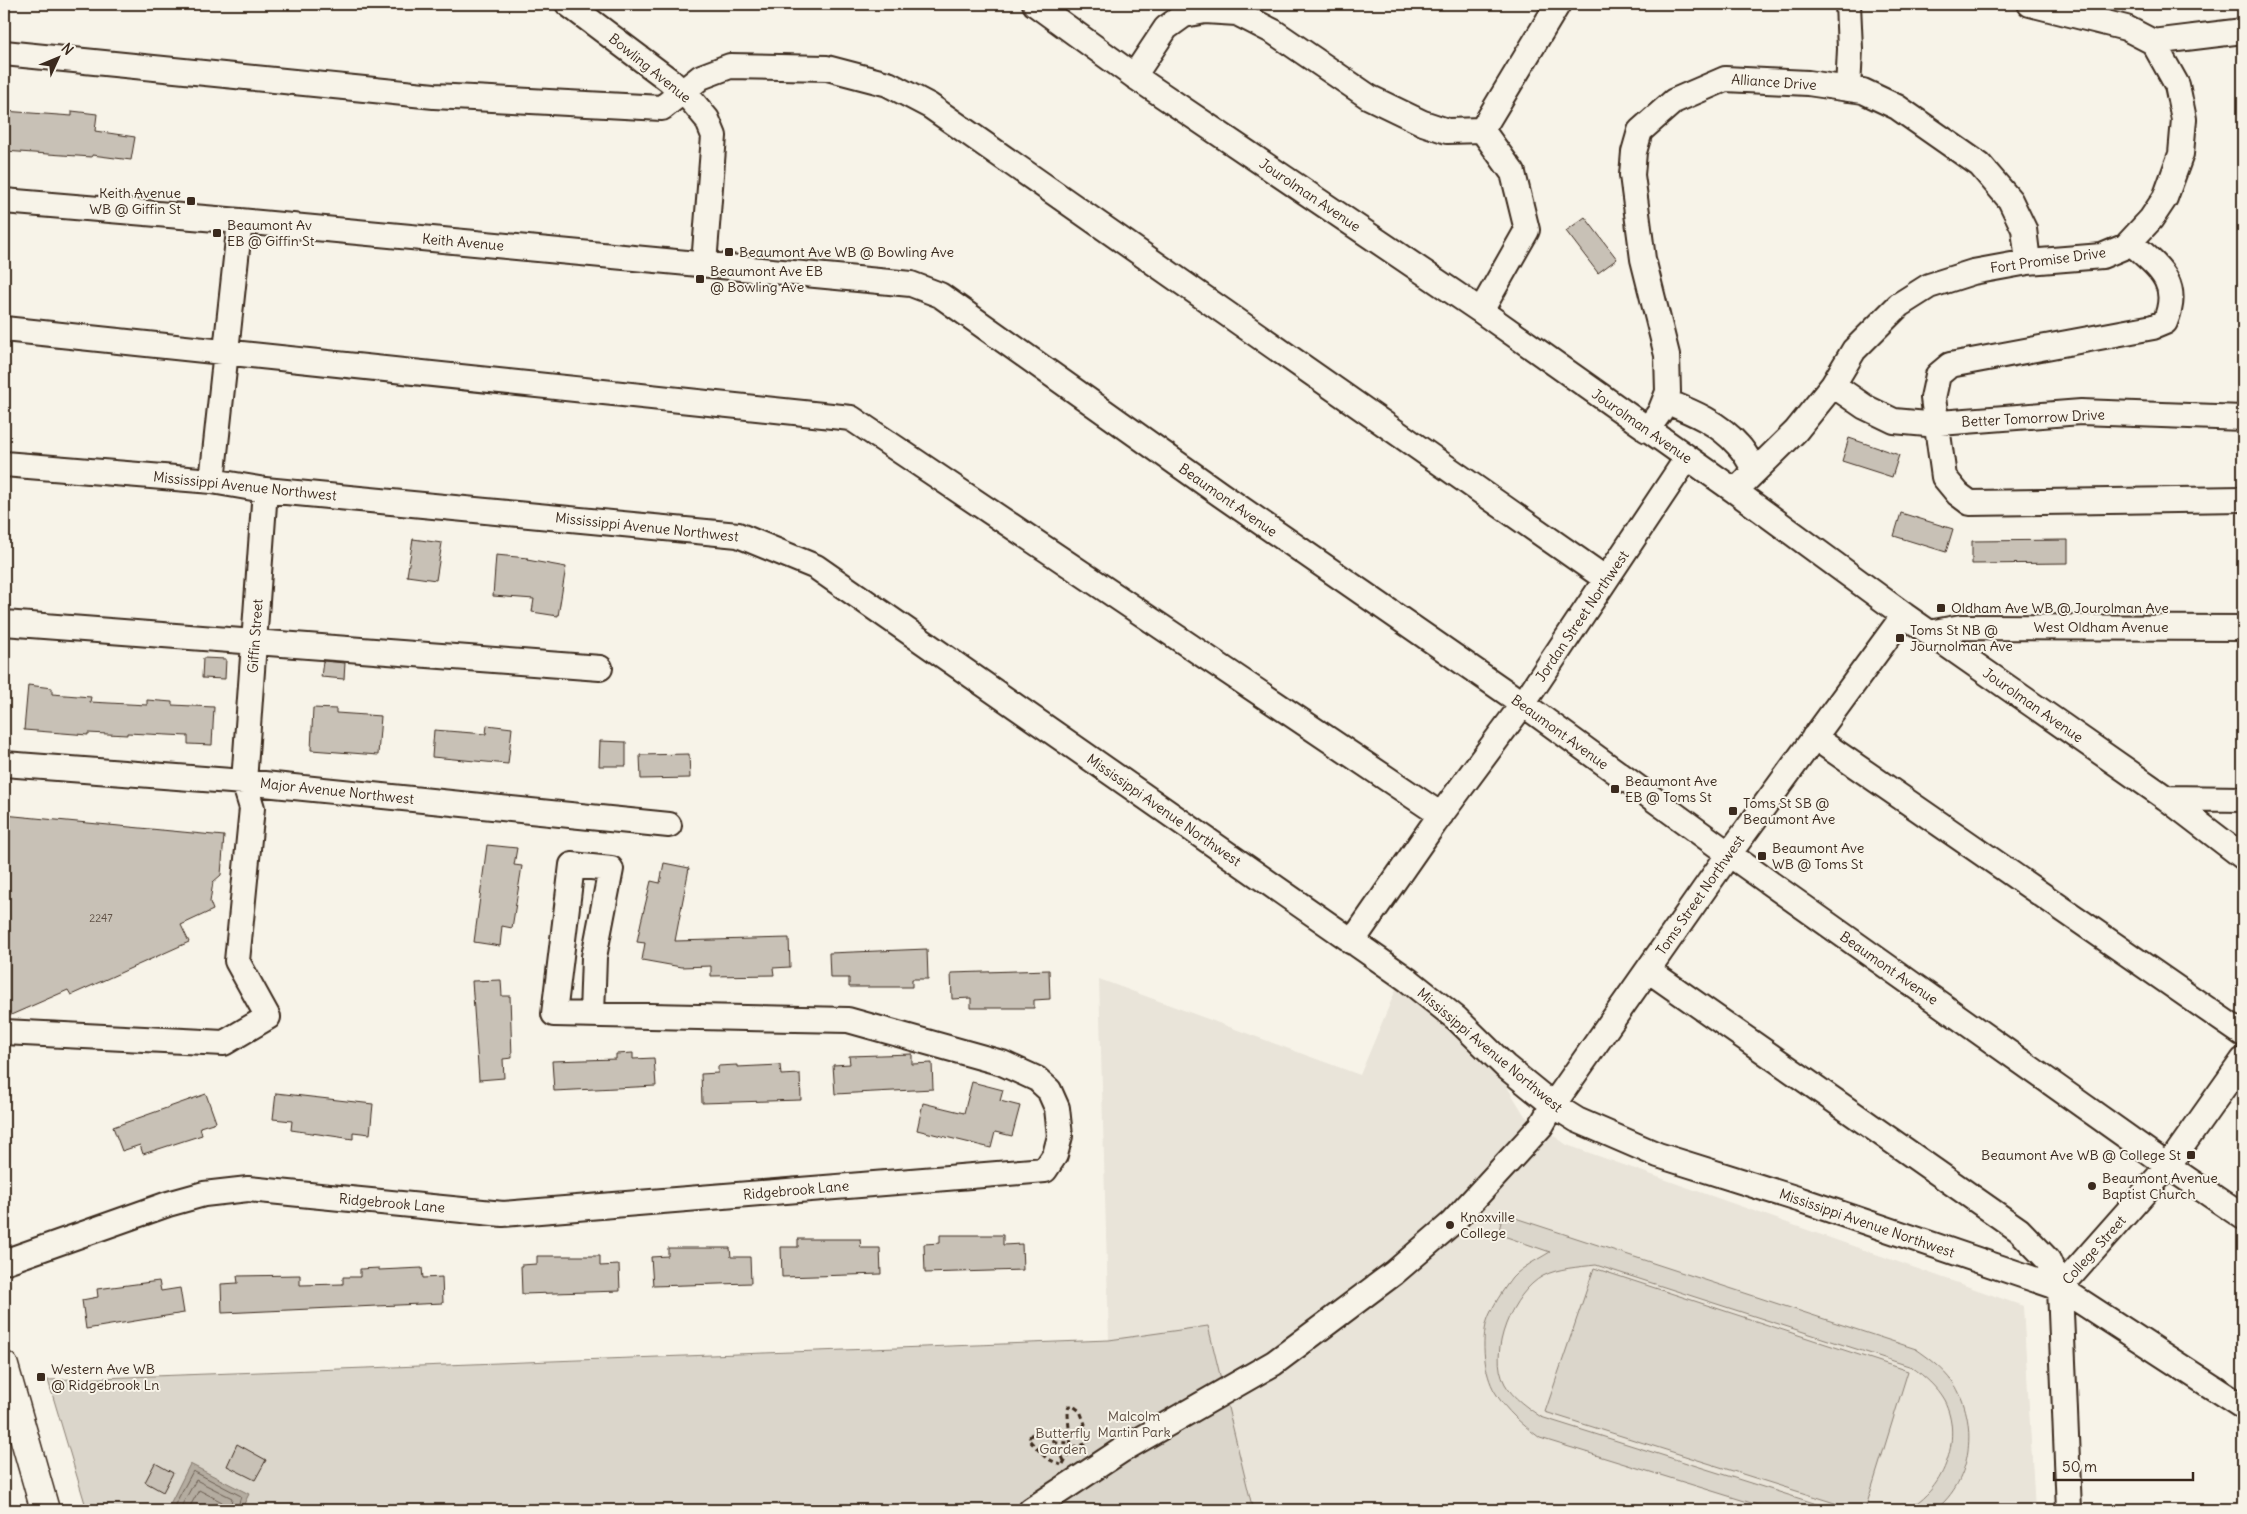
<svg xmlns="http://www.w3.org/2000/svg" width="2247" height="1514" font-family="Delius,sans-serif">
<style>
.built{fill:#e9e4d9}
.green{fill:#dbd6cb;stroke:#8b8074}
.water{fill:#b4aca0;stroke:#84786c}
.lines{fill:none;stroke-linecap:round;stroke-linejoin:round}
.shore{stroke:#6b5e52;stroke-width:1}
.building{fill:#c8c1b6;stroke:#3b2a1e}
.minor-casing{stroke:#3b2a1e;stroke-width:28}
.major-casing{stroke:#3b2a1e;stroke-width:31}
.path{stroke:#3b2a1e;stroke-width:3;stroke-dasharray:5 4;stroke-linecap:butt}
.minor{stroke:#f7f3e8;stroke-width:24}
.major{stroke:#f7f3e8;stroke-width:28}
.poi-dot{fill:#3b2a1e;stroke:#f7f3e8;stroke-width:2}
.labels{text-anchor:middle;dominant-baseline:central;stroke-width:4;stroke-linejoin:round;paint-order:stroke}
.number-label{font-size:11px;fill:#5e5044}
.street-label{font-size:14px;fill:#3b2a1e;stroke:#f7f3e8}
.poi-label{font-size:14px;fill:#3b2a1e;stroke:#f7f3e8;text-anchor:start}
.park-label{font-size:14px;fill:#5b4c41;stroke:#f7f3e8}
</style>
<rect width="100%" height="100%" fill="#f7f3e8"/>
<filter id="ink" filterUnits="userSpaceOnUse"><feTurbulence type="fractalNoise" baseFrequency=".02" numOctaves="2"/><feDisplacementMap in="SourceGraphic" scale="10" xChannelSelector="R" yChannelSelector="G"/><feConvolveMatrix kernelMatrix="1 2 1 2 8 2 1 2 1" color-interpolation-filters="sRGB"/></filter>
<g filter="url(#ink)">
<path class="built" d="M1099,979L1360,1075L1397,987L1448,1027L1506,1085L1525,1116L1567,1145L2023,1306L2035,1510H1253L1208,1327L1109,1340Z"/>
<path class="green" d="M1503,1214L1916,1349C1929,1358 1944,1369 1953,1382C1979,1422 1973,1481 1935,1510H1903C1943,1495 1964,1438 1944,1400C1936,1386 1925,1377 1912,1367L1596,1265C1579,1267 1558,1268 1543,1276C1513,1292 1487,1352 1505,1384C1513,1398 1528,1408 1541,1417L1836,1510H1774L1540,1438C1523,1425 1506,1411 1495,1392C1484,1374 1481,1341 1487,1321C1490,1310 1505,1287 1512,1278C1522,1267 1537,1260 1550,1252L1498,1234Z
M1594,1268L1908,1371L1865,1510H1857L1545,1412Z
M1208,1326L1253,1510H87L48,1380L1109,1340Z"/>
<path class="water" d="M190,1464L249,1494L241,1510H167Z"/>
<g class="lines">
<path class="shore" d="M172,1510L193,1471L241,1496L237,1510
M179,1510L196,1480L232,1498L230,1510
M188,1510L199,1490L222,1502L223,1510"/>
</g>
<path class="building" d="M4,111L72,116V111L97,114L95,131L135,137L131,160L92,155V157L4,151Z
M1585,217L1617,259L1598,273L1566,231Z
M1849,438L1899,455L1892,477L1842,461Z
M1901,513L1953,529L1946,552L1894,536Z
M413,539L442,543L436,580L407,576Z
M2068,540V563L1972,564V541Z
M496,555L528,558L527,560L566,567L558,616L532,612L534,599L493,596Z
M203,658L226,659L225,679L202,678Z
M323,661L345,663L344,679L321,677Z
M28,685L52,688V694L91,697L90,702L147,705V700L172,702V705L214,707L212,745L188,744V736L127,733V735L88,733V735L24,730Z
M313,708L336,709V713L381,716L378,755L311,750Z
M487,725L512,728L508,764L432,757L434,730L486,734Z
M600,741L626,742V766H599Z
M689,754L690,778L641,779L640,755Z
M4,815L224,836L221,875L213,882L210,902L213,910L181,925L189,942L71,995L68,990L4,1018Z
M487,845L517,848L514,865L522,866L512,928L502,926L500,946L474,942Z
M664,863L689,868L675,941L789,938L790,967L773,968L774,975L711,976V966L681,967L642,960L645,943L637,942L641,922L651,881L660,883Z
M927,949L928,979H912V987H849V978H830L829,953Z
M1049,970L1050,999L1034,1000V1008H971V998L952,999L951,973Z
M501,980L502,996H510L512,1058L503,1059L504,1078L479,1080L472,981Z
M633,1053V1059L654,1058L656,1086L554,1091L552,1061L616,1059V1054Z
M912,1054V1064L932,1063L933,1089L835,1094L833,1065L850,1064L849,1056Z
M737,1065V1067L780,1065L781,1075L800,1074L801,1100L702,1103L701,1074L718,1073V1066Z
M972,1082L1003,1090L1000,1101L1020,1106L1012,1136L995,1132L991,1148L917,1130L923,1103L964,1113Z
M276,1093L373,1104L370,1134L353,1132V1139L291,1130L292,1121L273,1119Z
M206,1094L216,1122L200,1127L202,1135L143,1154L140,1145L122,1151L113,1127Z
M940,1235H1003V1245L1022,1244L1023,1270L925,1273L924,1244L940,1243Z
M798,1239H860L861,1248H880L881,1274L782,1277L781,1247H798Z
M668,1248H730L731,1257H750L751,1283L653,1286L651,1257L668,1256Z
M537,1256H600V1266L619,1265L620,1291L522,1294L521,1265L537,1264Z
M379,1268V1270L422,1268L423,1278L442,1277L443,1303L222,1313L221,1284L238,1283L237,1276L300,1275V1285L343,1284V1277H360V1269Z
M159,1281L161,1291L180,1288L184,1313L86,1329L82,1300L98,1297L97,1289Z
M237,1444L266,1460L255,1480L227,1466Z
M155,1463L173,1473L163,1492L145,1482Z"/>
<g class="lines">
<g class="minor-casing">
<path id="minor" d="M568,4L669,80L691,100L707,119L714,136L704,264
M1035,4L1134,76L1481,311L1735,491L1904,615L2166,798L2243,857
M2153,42L2243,31
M4,53L434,96L662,108L701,77L730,66L827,68L888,84L930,106L1606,579
M1134,76L1166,28L1184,15L1205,11L1237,13L1274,32L1369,97L1423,123L1447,131L1482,130L1513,173L1527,230L1481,311
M1848,89L1850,49L1848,4
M1482,130L1558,4
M4,201L240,221L911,284L940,295L1220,494L1523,704L1729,854L2168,1166L2243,1217
M2130,242C2158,267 2182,282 2165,322L2153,327L1950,365L1938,375L1933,398L1944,477L1958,494L1970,503L2243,499
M4,329L851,418L1441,815
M1833,385L1865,407L1894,421L1927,424L2081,412L2243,418
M1665,401C1692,412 1718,422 1738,445C1745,452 1750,462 1755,471
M1647,430L1660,412L1668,392L1667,355L1643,259L1632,175L1634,152L1640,131L1674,101L1725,79L1808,83L1863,91L1897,107L1980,165L2010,200L2024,229L2028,262
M4,464L212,481L265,490L738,535L816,567L1408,980L1457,1019L1505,1066L1553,1105L1577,1120L1658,1155L1801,1200L2060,1288L2243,1407
M212,481L240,221
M1735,491L1796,431L1833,385L1854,350L1899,305L1929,286L1973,272L2028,262L2102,256L2126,246L2151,219L2165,198L2181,154L2184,119L2177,85L2153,42L2126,28L2030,4
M4,623L600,668
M1929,633L1961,627L2243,628
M1814,737L2243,1034
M4,764L244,782L669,825
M2166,798L2243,799
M1352,942L1434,824L1523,704L1687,458
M1648,970L2019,1230L2048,1260L2060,1288
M4,1032L224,1043L268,1017L237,961L252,808L244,782L265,490
M4,1262L168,1204L204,1194L248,1189L503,1214L1045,1170L1055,1155L1060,1136L1057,1108L1049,1090L1037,1079L1002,1063L848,1020L554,1014L572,865L611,869L594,957L592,1014
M1031,1510L1122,1450L1274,1363L1394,1273L1452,1223L1541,1126L1553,1105L1729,854L1904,615
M2069,1510L2060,1288L2168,1166L2243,1060"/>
</g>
<g class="major-casing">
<path id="major" d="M4,1366L45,1510"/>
</g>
<path class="path" d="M1056,1442L1039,1432L1032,1434L1028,1439L1046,1458L1061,1465
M1064,1461L1056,1442L1071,1443
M1063,1464L1071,1449L1088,1443C1090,1437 1087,1431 1083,1426L1085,1424L1080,1411L1073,1406H1069C1066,1412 1071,1440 1071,1449"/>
<use href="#minor" class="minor"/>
<use href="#major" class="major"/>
</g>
</g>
<g class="poi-dot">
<rect x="186" y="196" width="10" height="10" rx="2.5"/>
<rect x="212" y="228" width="10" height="10" rx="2.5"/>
<rect x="724" y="247" width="10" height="10" rx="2.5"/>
<rect x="695" y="274" width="10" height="10" rx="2.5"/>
<rect x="1936" y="603" width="10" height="10" rx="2.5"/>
<rect x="1895" y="633" width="10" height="10" rx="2.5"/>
<rect x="1610" y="784" width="10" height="10" rx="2.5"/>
<rect x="1728" y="806" width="10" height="10" rx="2.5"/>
<rect x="1757" y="851" width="10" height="10" rx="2.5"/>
<rect x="2186" y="1150" width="10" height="10" rx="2.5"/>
<circle cx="2092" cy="1186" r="5"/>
<circle cx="1450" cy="1225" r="5"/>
<rect x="36" y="1372" width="10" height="10" rx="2.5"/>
</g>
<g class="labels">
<g class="number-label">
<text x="101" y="918">2247</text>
</g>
<g class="street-label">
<text transform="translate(650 68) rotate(39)">Bowling Avenue</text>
<text transform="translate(1774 82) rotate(4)">Alliance Drive</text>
<text transform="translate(1310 195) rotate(34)">Jourolman Avenue</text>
<text transform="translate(463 242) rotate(5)">Keith Avenue</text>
<text transform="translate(2048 260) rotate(-8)">Fort Promise Drive</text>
<text transform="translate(2033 418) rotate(-3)">Better Tomorrow Drive</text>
<text transform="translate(1642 426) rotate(35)">Jourolman Avenue</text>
<text transform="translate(245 486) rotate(6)">Mississippi Avenue Northwest</text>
<text transform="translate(1228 500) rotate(35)">Beaumont Avenue</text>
<text transform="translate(647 527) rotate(6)">Mississippi Avenue Northwest</text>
<text transform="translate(1582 616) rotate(-56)">Jordan Street Northwest</text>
<text x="2101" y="627">West Oldham Avenue</text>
<text transform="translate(255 636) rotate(-86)">Giffin Street</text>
<text transform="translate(2033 705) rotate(35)">Jourolman Avenue</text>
<text transform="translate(1560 732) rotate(36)">Beaumont Avenue</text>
<text transform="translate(337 791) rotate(6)">Major Avenue Northwest</text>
<text transform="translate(1164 810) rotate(35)">Mississippi Avenue Northwest</text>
<text transform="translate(1700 895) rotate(-55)">Toms Street Northwest</text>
<text transform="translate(1889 968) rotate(35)">Beaumont Avenue</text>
<text transform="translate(1490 1050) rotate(40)">Mississippi Avenue Northwest</text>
<text transform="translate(796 1190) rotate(-5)">Ridgebrook Lane</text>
<text transform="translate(392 1203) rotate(5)">Ridgebrook Lane</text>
<text transform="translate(1867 1223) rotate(19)">Mississippi Avenue Northwest</text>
<text transform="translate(2094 1250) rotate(-48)">College Street</text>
</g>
<g class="poi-label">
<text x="181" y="193" text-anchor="end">Keith Avenue<tspan x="181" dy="16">WB @ Giffin St</tspan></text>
<text x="227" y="225">Beaumont Av<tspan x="227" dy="16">EB @ Giffin St</tspan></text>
<text x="739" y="252">Beaumont Ave WB @ Bowling Ave</text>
<text x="710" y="271">Beaumont Ave EB<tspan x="710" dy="16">@ Bowling Ave</tspan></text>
<text x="1951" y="608">Oldham Ave WB @ Jourolman Ave</text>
<text x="1910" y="630">Toms St NB @<tspan x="1910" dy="16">Journolman Ave</tspan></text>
<text x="1625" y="781">Beaumont Ave<tspan x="1625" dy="16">EB @ Toms St</tspan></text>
<text x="1743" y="803">Toms St SB @<tspan x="1743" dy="16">Beaumont Ave</tspan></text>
<text x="1772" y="848">Beaumont Ave<tspan x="1772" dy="16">WB @ Toms St</tspan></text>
<text x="2181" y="1155" text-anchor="end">Beaumont Ave WB @ College St</text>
<text x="2102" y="1178">Beaumont Avenue<tspan x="2102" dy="16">Baptist Church</tspan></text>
<text x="1460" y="1217">Knoxville<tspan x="1460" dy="16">College</tspan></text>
<text x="51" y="1369">Western Ave WB<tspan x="51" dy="16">@ Ridgebrook Ln</tspan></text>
</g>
<g class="park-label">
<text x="1134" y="1416">Malcolm<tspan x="1134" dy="16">Martin Park</tspan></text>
<text x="1063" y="1433">Butterfly<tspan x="1063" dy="16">Garden</tspan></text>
</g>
</g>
<rect width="2247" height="1514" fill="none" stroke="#f7f3e8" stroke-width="20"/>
<rect x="10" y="10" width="2227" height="1494" fill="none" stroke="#3b2a1e" stroke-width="2" filter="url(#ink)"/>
<g transform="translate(58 58) rotate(46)" stroke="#f7f3e8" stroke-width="4" paint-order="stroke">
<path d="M0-4L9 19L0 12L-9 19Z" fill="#3b2a1e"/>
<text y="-8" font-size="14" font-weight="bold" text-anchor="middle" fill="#3b2a1e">N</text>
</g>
<path d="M2054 1472v8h139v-8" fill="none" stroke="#3b2a1e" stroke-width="2.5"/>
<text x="2062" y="1472" font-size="15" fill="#3b2a1e" stroke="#f7f3e8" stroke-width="4" paint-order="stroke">50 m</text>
</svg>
